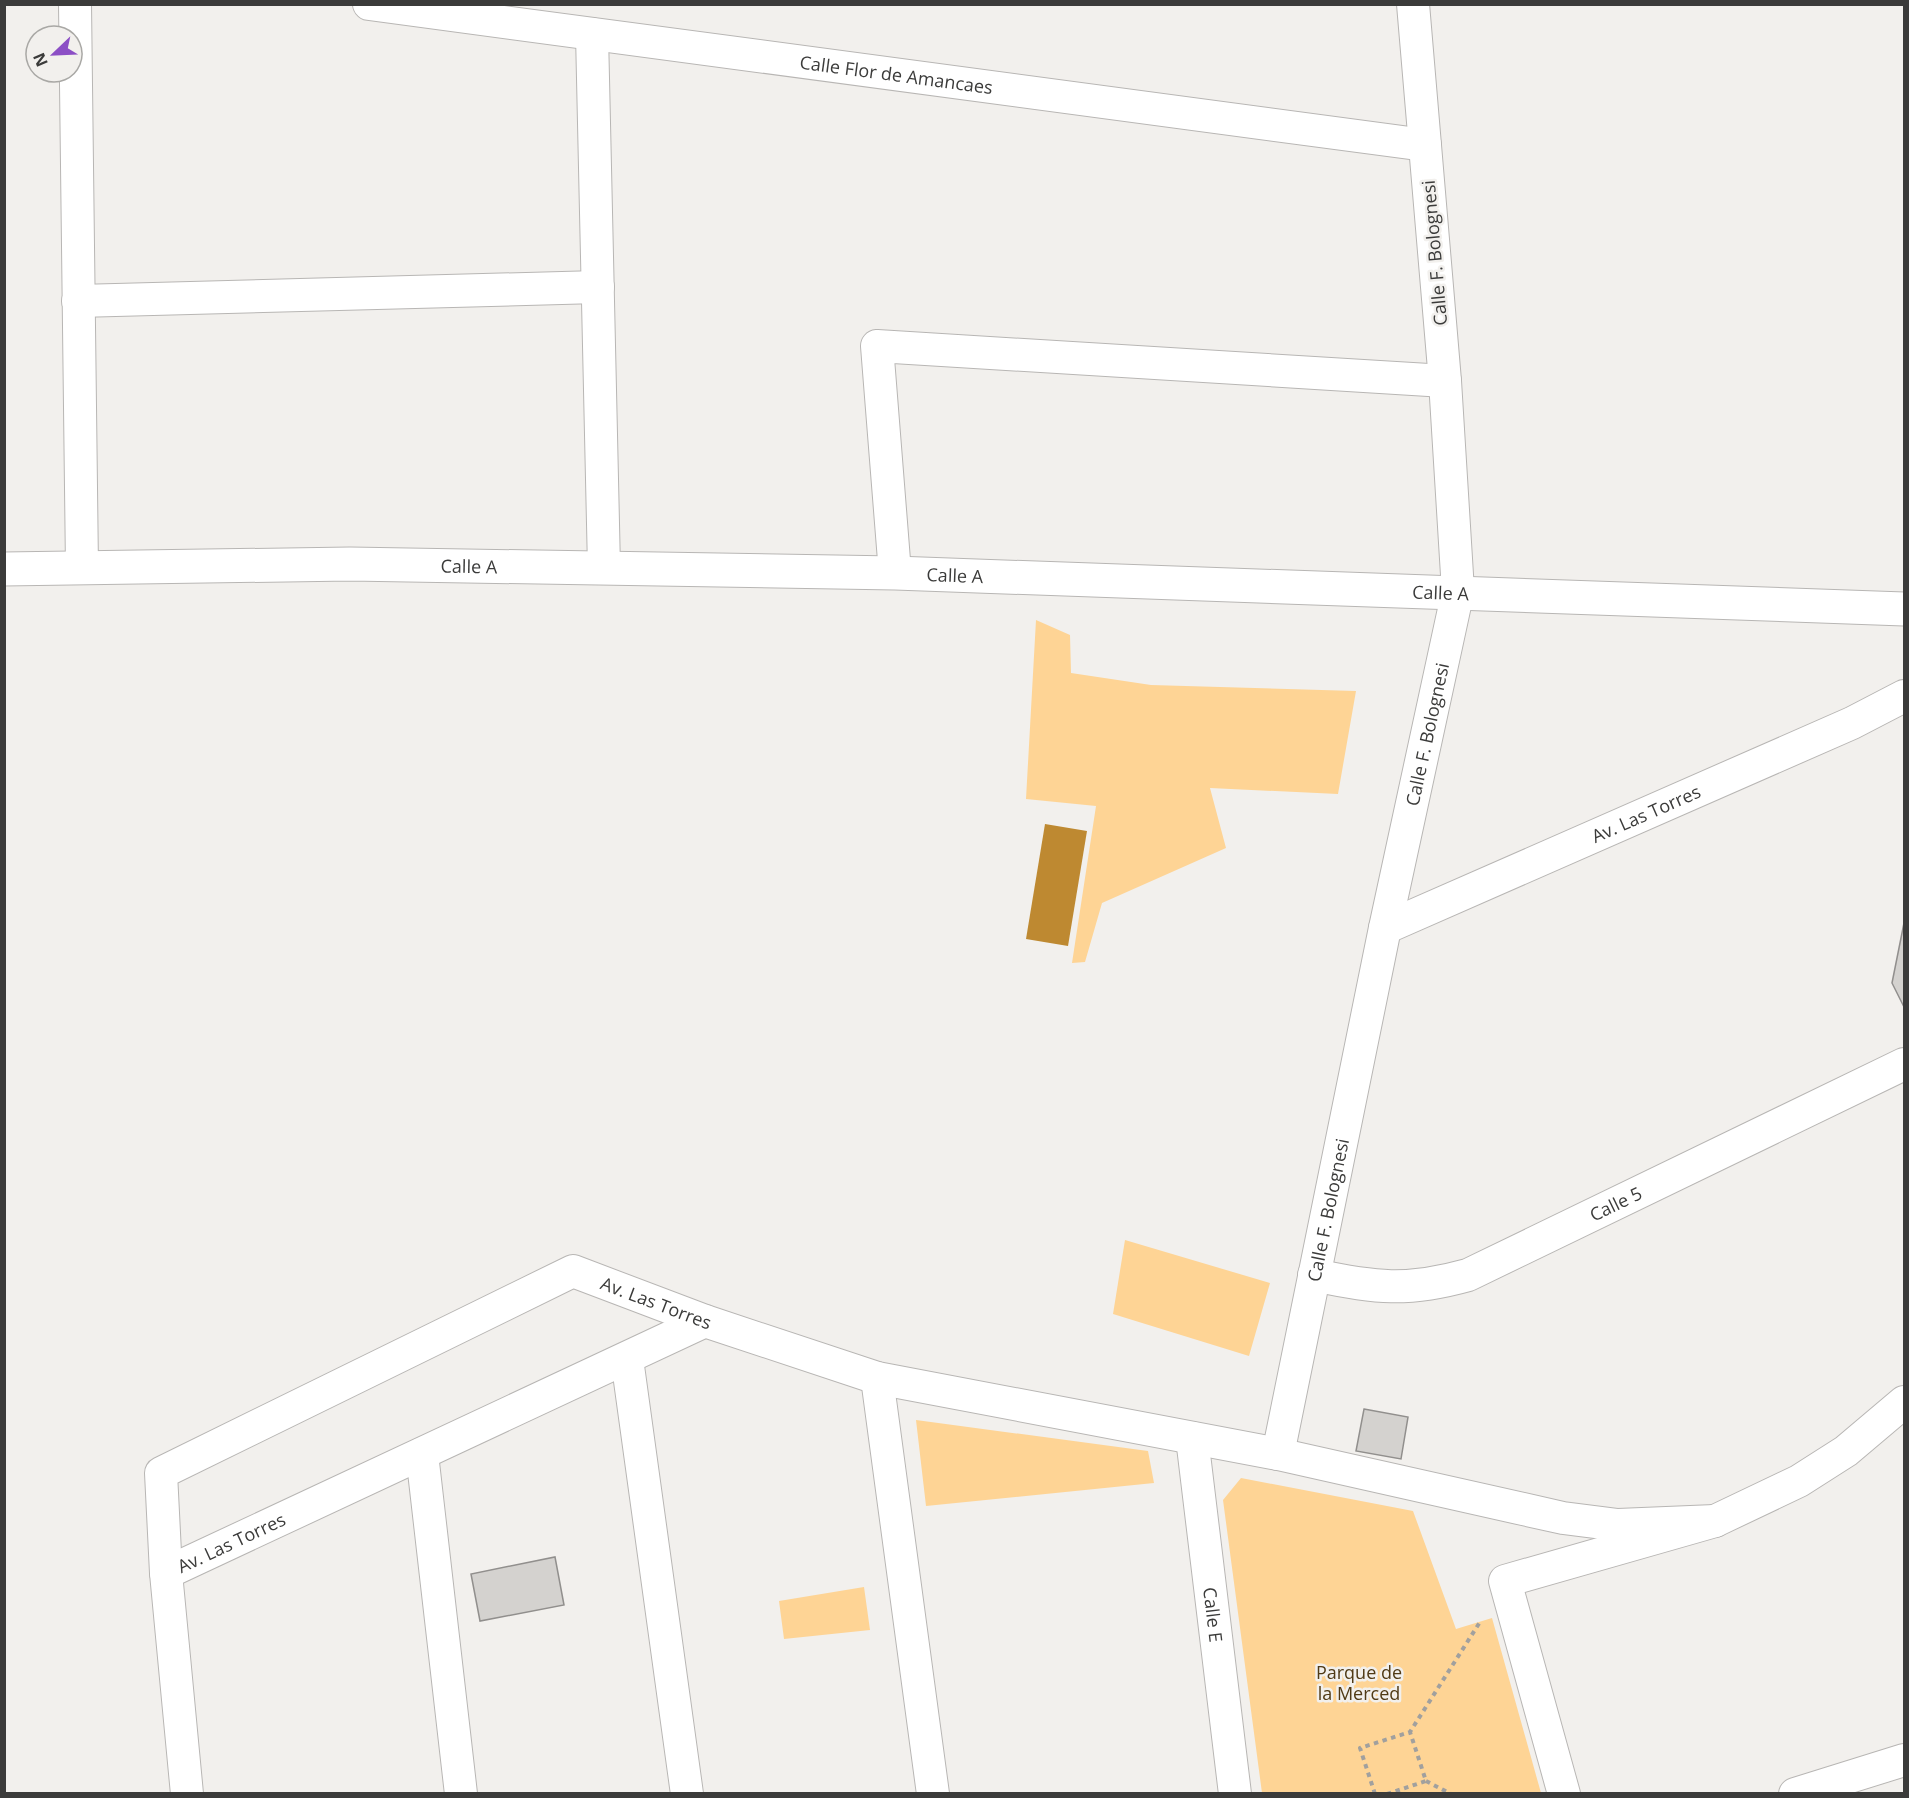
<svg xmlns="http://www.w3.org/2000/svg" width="1909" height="1798" font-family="'Open Sans',sans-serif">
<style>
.green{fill:#fed495}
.water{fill:#be8931}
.building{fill:#d4d2cf;stroke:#918f8d;stroke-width:1.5}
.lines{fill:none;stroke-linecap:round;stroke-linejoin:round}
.street-casing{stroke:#b8b6b4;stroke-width:34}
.secondary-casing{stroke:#b8b6b4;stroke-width:35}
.path{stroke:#a1a09e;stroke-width:4;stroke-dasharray:4.5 4.5;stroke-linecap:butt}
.street{stroke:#fff;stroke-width:32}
.secondary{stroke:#fff;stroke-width:33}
.labels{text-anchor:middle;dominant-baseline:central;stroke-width:5;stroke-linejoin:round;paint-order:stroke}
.street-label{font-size:18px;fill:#3b3b3a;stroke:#f2f0ed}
.park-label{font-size:18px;fill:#503a15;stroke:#f2f0ed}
</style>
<rect width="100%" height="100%" fill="#f2f0ed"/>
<path class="green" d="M1036,620L1070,635L1071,673L1151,685L1356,691L1338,794L1210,788L1226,848L1102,903L1085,962L1072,963L1096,806L1026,799Z
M1125,1240L1270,1283L1249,1356L1113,1314Z
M916,1420L1148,1451L1154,1483L926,1506Z
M1241,1478L1413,1511L1456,1629L1492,1618L1541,1793H1262L1223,1500Z
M864,1587L870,1630L784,1639L779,1601Z"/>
<path class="water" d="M1045,824L1087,831L1068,946L1026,939Z"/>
<path class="building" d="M1904,923V1007L1892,983Z
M1364,1409L1408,1417L1401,1459L1356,1451Z
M555,1557L564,1605L480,1621L471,1574Z"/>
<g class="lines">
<g class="street-casing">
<g id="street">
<path d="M75,4L82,568"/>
<path id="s1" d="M369,4L1425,145"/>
<path d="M592,34L604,568"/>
<path d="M78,301L598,287"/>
<path d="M895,573L877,346L1445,381"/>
<path id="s2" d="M1385,928L1852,723L1904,696"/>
<path id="s3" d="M1314,1275C1375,1288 1407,1292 1468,1275L1904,1064"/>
<path d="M627,1359L687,1794"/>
<path d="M877,1378L933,1794"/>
<path id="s4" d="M1192,1438L1235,1794"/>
<path d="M422,1454L461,1794"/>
<path id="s5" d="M1278,1454L1385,928L1458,591L1445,381L1413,4"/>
<path id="s6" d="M166,1573L705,1321"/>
<path id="s7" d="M187,1794L166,1573L161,1473L573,1271L705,1321L877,1378L1278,1454L1563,1518L1618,1525L1715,1521"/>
<path d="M1564,1794L1505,1581L1715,1521L1799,1481L1846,1451L1904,1402"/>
<path d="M1795,1794L1904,1760"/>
</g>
</g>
<g class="secondary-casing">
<g id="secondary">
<path id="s8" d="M4,569L350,564L895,573L1904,609"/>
</g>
</g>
<path class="path" d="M1426,1781L1451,1794
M1375,1794L1360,1748L1410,1732L1480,1622
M1387,1794L1426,1781L1410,1732"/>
<use href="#street" class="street"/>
<use href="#secondary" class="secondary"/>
</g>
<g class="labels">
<g class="street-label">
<text stroke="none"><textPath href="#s1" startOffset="532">Calle Flor de Amancaes</textPath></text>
<text transform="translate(1434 253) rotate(-95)">Calle F. Bolognesi</text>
<text stroke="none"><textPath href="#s8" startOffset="465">Calle A</textPath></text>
<text stroke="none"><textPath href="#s8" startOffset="951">Calle A</textPath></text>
<text stroke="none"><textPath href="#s8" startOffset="1437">Calle A</textPath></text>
<text stroke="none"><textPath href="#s5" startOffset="735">Calle F. Bolognesi</textPath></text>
<text stroke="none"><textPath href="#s2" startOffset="285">Av. Las Torres</textPath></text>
<text stroke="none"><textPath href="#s3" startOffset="320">Calle 5</textPath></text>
<text stroke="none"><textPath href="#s5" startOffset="249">Calle F. Bolognesi</textPath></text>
<text stroke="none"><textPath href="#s7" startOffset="870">Av. Las Torres</textPath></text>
<text stroke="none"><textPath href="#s6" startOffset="72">Av. Las Torres</textPath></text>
<text stroke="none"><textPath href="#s4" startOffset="178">Calle E</textPath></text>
</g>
<g class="park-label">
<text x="1359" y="1672">Parque de<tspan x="1359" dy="21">la Merced</tspan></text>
</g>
</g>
<rect width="1909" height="1798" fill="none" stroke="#3b3b3a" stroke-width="12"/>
<g transform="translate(54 54) rotate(247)"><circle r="28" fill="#f2f0ed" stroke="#a9a8a5" stroke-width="1.5"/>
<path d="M0-4.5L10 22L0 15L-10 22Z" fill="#8c4fc5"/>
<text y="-9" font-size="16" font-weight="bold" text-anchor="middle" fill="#3b3b3a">N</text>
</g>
</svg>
